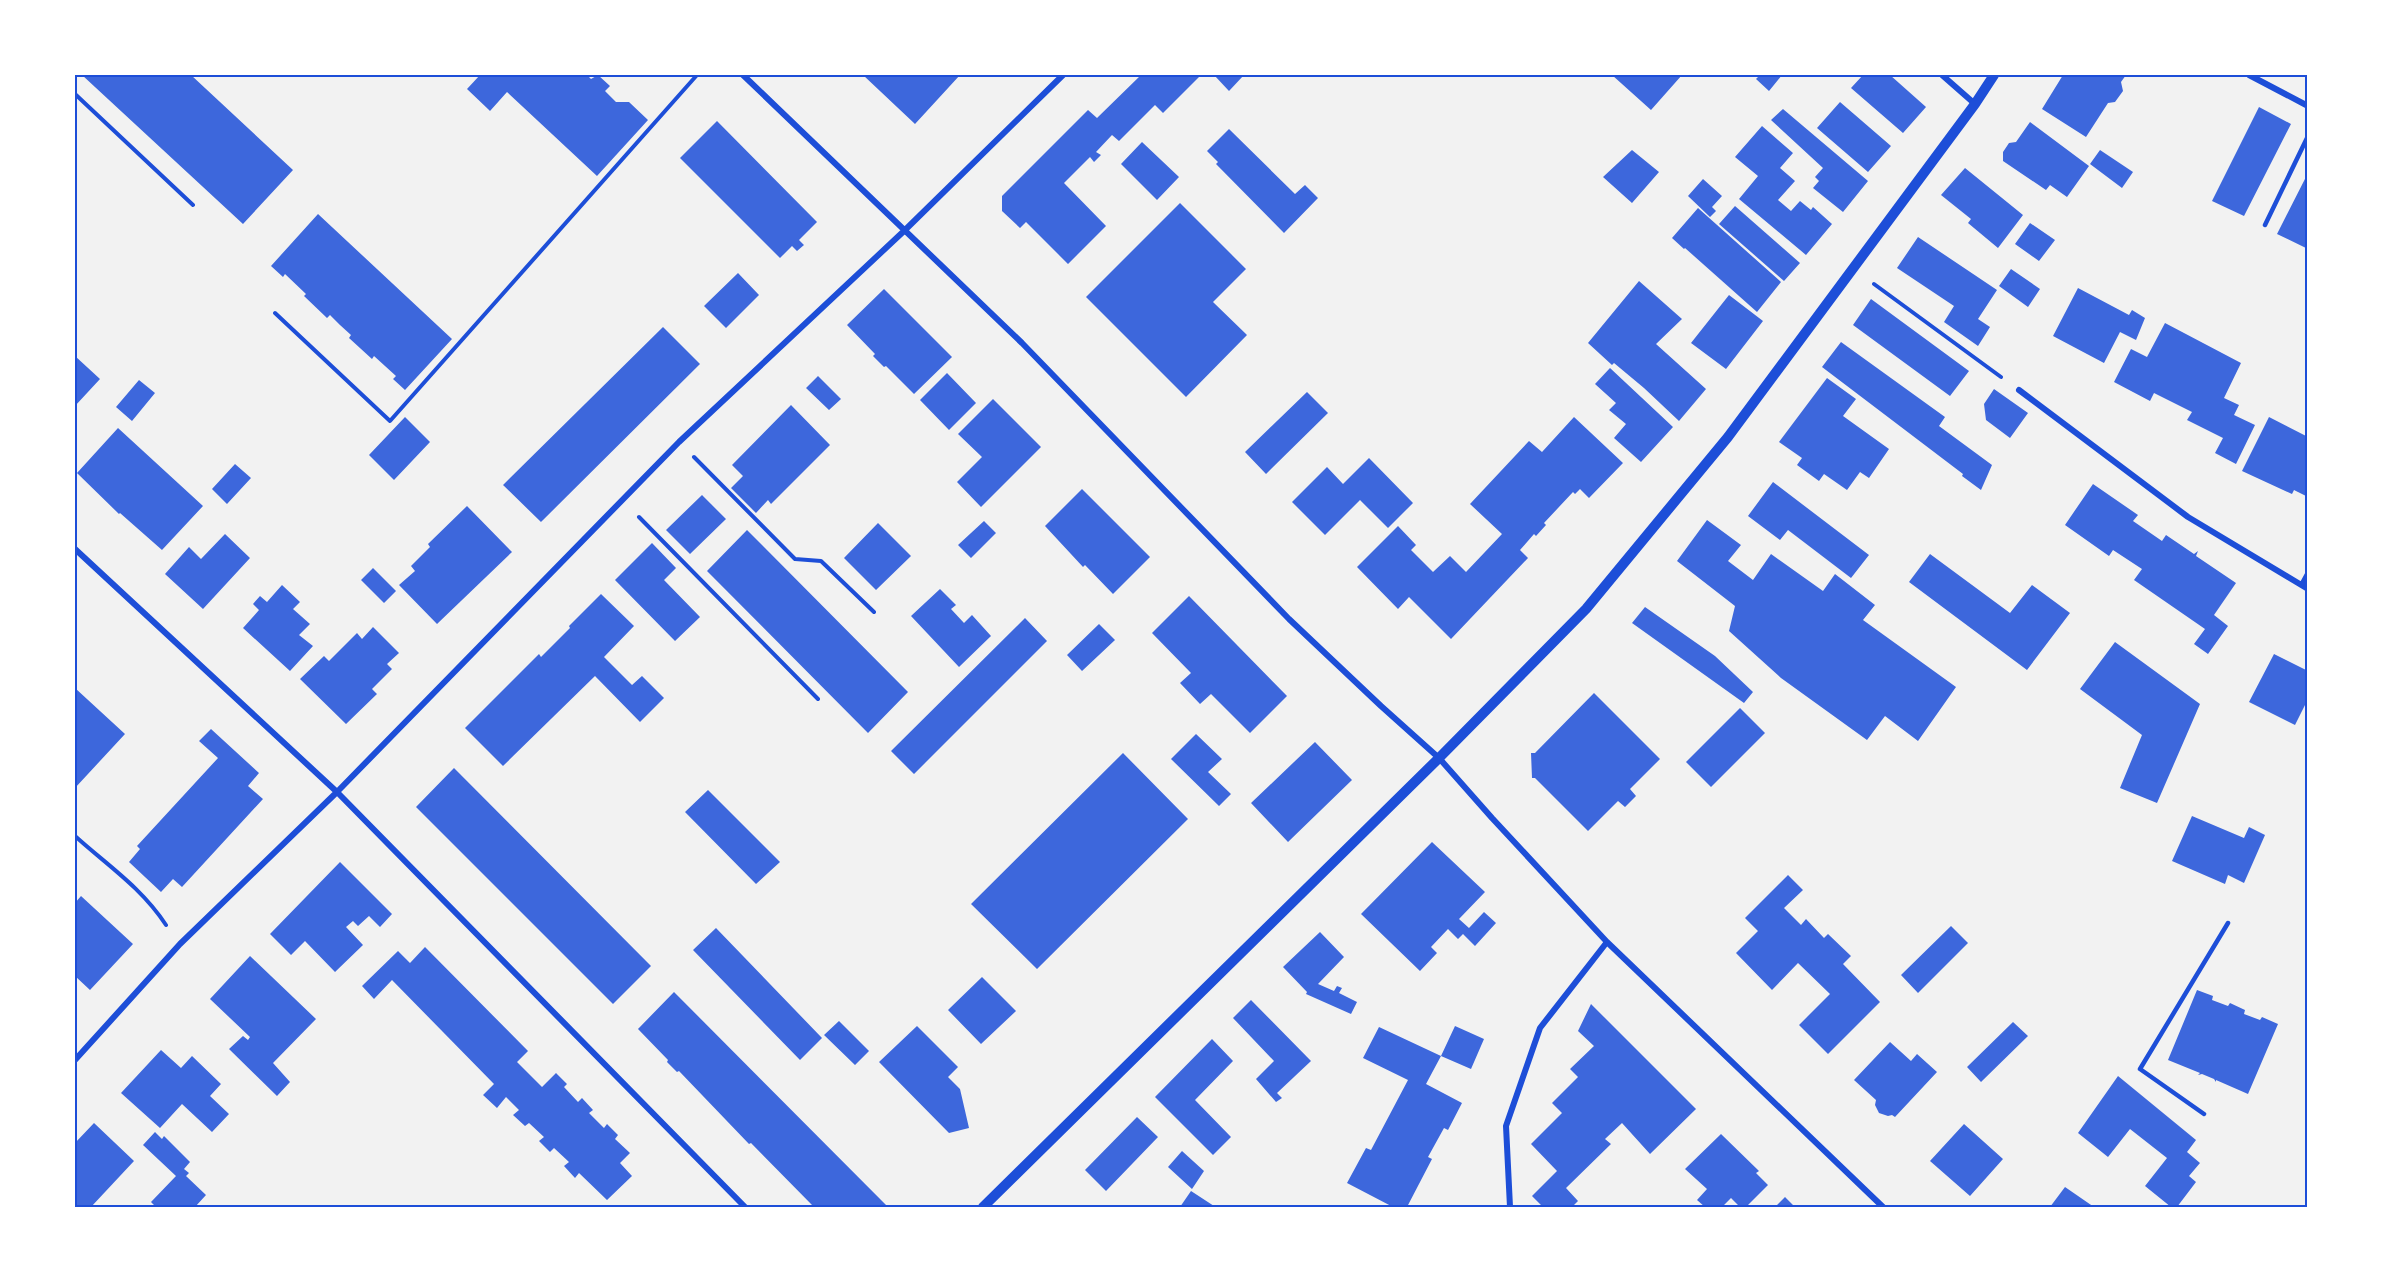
<svg xmlns="http://www.w3.org/2000/svg" width="2383" height="1282" font-family="Commissioner,sans-serif">
<style>
.building{fill:#3d67dc}
.lines{fill:none;stroke-linecap:round;stroke-linejoin:round}
.path{stroke:#1d4ed8;stroke-width:4}
.service{stroke:#1d4ed8;stroke-width:4.5}
.minor{stroke:#1d4ed8;stroke-width:6}
.tertiary{stroke:#1d4ed8;stroke-width:10}
.neatline{fill:none;stroke:#1d4ed8;stroke-width:2}
</style>
<rect width="100%" height="100%" fill="#f2f2f2"/>
<path class="building" d="M82,75H191L293,170L243,224Z
M480,75H587L591,79L598,75L610,86L605,91L616,102H629L648,120L597,176L507,92L490,111L488,109L467,89Z
M863,75H960L915,124Z
M1141,75H1201L1163,113L1155,105L1119,141L1112,135L1096,152L1101,155L1094,162L1090,157L1064,183L1106,226L1068,264L1026,222L1020,228L1002,211V196L1088,110L1097,118Z
M1214,75H1244L1229,91Z
M1612,75H1682L1651,110Z
M1760,75H1782L1769,91L1756,79Z
M1863,75H1890L1926,107L1903,133L1851,88Z
M2063,75H2126L2121,82L2123,91L2115,102L2108,103L2086,137L2042,109Z
M1840,102L1891,146L1868,172L1817,128Z
M2259,107L2291,124L2244,216L2212,201Z
M1783,109L1868,181L1843,212L1813,188L1819,181L1815,177L1823,168L1771,120Z
M717,121L817,222L799,240L804,245L797,251L792,246L780,258L680,158Z
M2030,122L2089,166L2067,197L2050,185L2046,190L2003,161V152L2009,143L2016,142Z
M1762,126L1793,153L1780,168L1795,181L1778,200L1791,211L1800,201L1811,210L1813,207L1832,224L1806,255L1739,199L1758,176L1735,157Z
M1229,129L1295,194L1305,185L1318,198L1284,233L1216,164L1218,162L1207,151Z
M1142,142L1179,177L1157,200L1121,164Z
M1632,150L1659,172L1632,203L1603,177Z
M2100,150L2133,172L2122,188L2090,164Z
M1965,168L2023,215L1998,248L1968,223L1971,219L1941,195Z
M2308,173V249L2277,234Z
M1703,179L1722,196L1712,207L1716,211L1710,217L1688,196Z
M1180,203L1246,269L1213,302L1247,335L1186,397L1086,297Z
M1735,206L1800,263L1784,281L1719,224Z
M1698,208L1781,282L1757,312L1685,248L1684,249L1672,238Z
M318,214L452,339L405,390L393,379L396,376L374,356L372,359L349,338L351,335L340,325L330,315L327,318L304,296L306,294L285,274L283,277L271,266Z
M2030,223L2055,240L2039,261L2015,244Z
M1918,237L1997,290L1978,319L1990,327L1978,346L1944,322L1954,306L1897,268Z
M2011,269L2040,289L2028,307L1999,286Z
M738,273L759,295L726,328L704,306Z
M1639,281L1682,319L1656,344L1706,389L1679,421L1644,388L1614,363L1612,365L1588,343Z
M2078,288L2129,315L2132,310L2145,318L2136,340L2120,332L2104,363L2053,336Z
M884,289L952,357L914,394L886,366L884,367L873,356L875,354L847,325Z
M1729,295L1763,321L1726,369L1691,343Z
M1871,299L1969,371L1950,396L1853,325Z
M2165,323L2241,363L2224,398L2239,405L2234,415L2255,425L2236,464L2215,453L2223,438L2187,420L2192,412L2154,393L2150,401L2114,382L2131,349L2147,357Z
M663,327L700,364L541,522L503,485Z
M1841,342L1945,417L1939,426L1992,465L1981,490L1962,476L1963,474L1822,367Z
M75,356L100,379L75,406Z
M1610,368L1673,427L1641,462L1614,438L1626,424L1609,410L1616,403L1595,384Z
M947,373L976,403L949,430L920,400Z
M818,376L841,399L829,410L806,388Z
M1827,378L1856,399L1843,416L1889,449L1869,478L1860,472L1847,490L1824,474L1819,481L1797,465L1802,458L1779,442Z
M139,380L155,393L132,421L116,407Z
M1994,389L2028,413L2010,438L1986,420L1984,404Z
M1307,392L1328,413L1266,474L1245,452Z
M993,399L1041,447L981,507L957,482L982,457L958,434Z
M791,405L830,445L771,504L768,500L756,513L731,488L743,476L732,465Z
M405,417L430,442L394,480L369,455Z
M1574,417L1623,463L1589,498L1580,489L1575,494L1573,492L1544,523L1546,525L1536,536L1534,534L1520,550L1528,558L1451,639L1409,597L1398,609L1357,567L1398,526L1416,545L1411,550L1433,572L1450,556L1466,572L1502,534L1470,504L1529,441L1542,452Z
M2269,417L2308,437V497L2294,490L2292,494L2242,471Z
M118,428L203,506L162,550L120,513L119,514L77,473Z
M1369,458L1413,503L1388,528L1360,500L1325,535L1292,502L1327,467L1343,484Z
M235,464L251,478L227,504L212,489Z
M1773,482L1869,555L1851,578L1788,530L1780,540L1748,516Z
M2093,484L2138,515L2133,521L2162,541L2166,535L2194,554L2198,551L2196,556L2236,583L2214,615L2228,626L2208,654L2194,644L2205,629L2134,580L2142,569L2113,550L2109,556L2065,525Z
M1082,489L1150,557L1113,594L1085,565L1083,567L1045,526Z
M702,495L726,519L690,554L666,530Z
M467,506L512,552L437,624L399,585L415,571L411,566L430,547L428,544Z
M1707,520L1741,545L1728,561L1753,580L1771,554L1823,591L1835,574L1875,605L1863,620L1956,687L1918,741L1885,716L1867,740L1781,678L1729,631L1735,606L1677,561Z
M984,521L996,533L971,558L958,545Z
M878,523L911,556L876,590L844,558Z
M747,530L908,692L868,733L707,571Z
M225,534L250,558L203,609L165,574L189,547L201,559Z
M652,543L676,568L664,580L700,617L675,641L615,580Z
M1930,554L2010,613L2032,585L2070,613L2027,670L1909,582Z
M373,568L396,591L384,603L361,580Z
M282,585L300,602L293,609L310,624L299,635L313,646L290,671L243,628L259,610L253,604L260,596L267,602Z
M940,589L956,605L951,609L964,623L972,615L991,636L959,667L911,616Z
M601,594L634,626L604,657L632,685L642,676L664,698L640,722L595,676L503,766L465,728L539,654L541,657L570,628L569,626Z
M1189,596L1287,696L1250,733L1211,694L1200,704L1180,683L1191,673L1152,633Z
M1645,607L1715,656L1753,692L1744,703L1632,623Z
M1025,618L1047,641L914,774L891,751Z
M1099,624L1115,640L1082,671L1067,655Z
M373,627L399,653L387,664L392,669L372,689L377,694L346,724L300,679L324,656L329,661L357,633L362,639Z
M2115,642L2200,704L2157,803L2120,788L2142,735L2080,689Z
M2274,654L2308,671V699L2295,725L2249,702Z
M75,688L125,734L75,788Z
M1594,693L1660,759L1630,789L1636,796L1625,807L1618,801L1588,831L1535,778H1532L1531,753H1535Z
M1740,708L1765,733L1711,787L1686,762Z
M211,729L259,773L248,786L263,799L182,887L173,879L161,892L129,862L140,849L137,846L218,758L199,741Z
M1196,734L1222,759L1208,772L1231,794L1219,806L1171,759Z
M1315,742L1352,780L1288,842L1251,803Z
M1123,753L1188,819L1037,969L971,904Z
M454,768L651,966L613,1004L416,807Z
M708,790L780,862L756,884L685,812Z
M2192,816L2244,838L2249,827L2265,835L2244,883L2228,875L2225,884L2172,861Z
M1432,842L1485,892L1459,919L1469,928L1484,912L1496,923L1475,946L1463,934L1458,939L1448,929L1431,947L1437,953L1420,971L1361,914Z
M340,862L392,914L380,927L369,916L358,926L353,921L346,927L363,945L335,972L305,941L291,955L270,934Z
M1788,875L1803,890L1784,908L1801,925L1806,919L1824,938L1828,934L1851,956L1843,964L1880,1002L1828,1054L1799,1025L1830,994L1798,963L1772,990L1736,953L1758,931L1745,918Z
M81,896L133,944L90,990L75,976V903Z
M1951,926L1968,943L1918,993L1901,975Z
M716,928L822,1038L800,1060L693,950Z
M1320,932L1344,957L1318,984L1334,991L1337,986L1342,988L1339,993L1357,1002L1351,1014L1306,994L1307,992L1283,967Z
M425,947L528,1051L517,1062L542,1087L556,1073L567,1084L564,1087L578,1102L582,1098L593,1110L589,1113L604,1128L607,1124L618,1135L615,1139L630,1153L620,1163L632,1176L607,1200L579,1173L575,1178L564,1166L569,1162L554,1148L550,1152L539,1141L544,1137L529,1123L525,1126L513,1115L519,1110L506,1097L497,1108L483,1095L494,1084L392,980L374,999L362,986L398,951L410,963Z
M250,956L316,1019L273,1063L290,1082L277,1096L229,1049L243,1036L248,1040L250,1037L210,999Z
M982,977L1016,1011L981,1044L948,1010Z
M2197,990L2213,996L2212,1000L2228,1006L2230,1003L2245,1010L2244,1014L2260,1020L2262,1017L2278,1024L2248,1094L2216,1080V1082L2214,1079L2202,1074L2198,1075L2200,1073L2168,1060Z
M674,992L888,1207H810L812,1205L751,1143L749,1144L679,1071L677,1072L667,1062L668,1060L638,1029Z
M1251,1000L1311,1061L1277,1093L1282,1098L1276,1102L1256,1079L1274,1061L1233,1018Z
M1591,1004L1696,1109L1650,1154L1622,1123L1605,1139L1611,1144L1566,1188L1578,1201L1574,1205L1576,1207H1543L1532,1196L1557,1171L1531,1144L1562,1113L1552,1103L1578,1077L1570,1069L1594,1046L1578,1031Z
M839,1021L869,1051L855,1065L824,1035Z
M2013,1022L2028,1036L1981,1082L1967,1067Z
M917,1026L958,1067L948,1077L960,1089L969,1128L949,1133L879,1062Z
M1455,1026L1484,1039L1471,1069L1441,1056Z
M1379,1027L1441,1056L1426,1084L1462,1103L1448,1130L1444,1128L1428,1157L1432,1159L1407,1207H1393L1347,1183L1366,1148L1371,1150L1408,1080L1363,1058Z
M1212,1039L1233,1061L1195,1100L1231,1137L1213,1155L1155,1097Z
M1890,1042L1911,1061L1917,1054L1937,1072L1895,1117L1892,1115L1888,1116L1879,1113L1875,1105L1876,1100L1854,1080Z
M161,1050L181,1068L192,1056L221,1084L210,1096L229,1114L212,1132L182,1104L160,1128L121,1093Z
M2118,1076L2196,1140L2187,1152L2200,1163L2189,1176L2196,1182L2177,1207H2171L2145,1186L2167,1158L2130,1129L2108,1157L2078,1133Z
M1137,1117L1158,1137L1106,1191L1085,1170Z
M94,1123L134,1161L91,1207H75V1143Z
M1964,1124L2003,1159L1970,1196L1930,1161Z
M155,1132L162,1139L164,1136L190,1162L184,1169L189,1173L186,1176L206,1195L195,1207H156L151,1202L176,1176L143,1145Z
M1721,1134L1759,1171L1756,1173L1768,1185L1746,1207H1740L1731,1198L1722,1207H1705L1697,1200L1707,1189L1685,1169Z
M1182,1151L1204,1171L1192,1189L1168,1167Z
M2065,1187L2094,1207H2050Z
M1191,1191L1214,1206L1213,1207H1180Z
M1785,1197L1795,1207H1775Z"/>
<g class="lines">
<path class="path" d="M75,94L193,205
M1874,284L2001,377
M275,313L390,421L697,75
M694,457L795,559L821,561L874,612
M639,517L818,699
M75,836C107,865 141,887 166,925"/>
<path class="service" d="M2265,225L2308,136
M2204,1114L2140,1069L2228,923"/>
<path class="minor" d="M743,75L1022,343L1289,619L1381,706L1439,758L1492,818L1607,942L1883,1207
M1942,75L1975,104
M2249,75L2308,106
M2019,390L2188,517L2308,589
M75,549L337,792L745,1207
M2302,585L2308,574
M75,1060L180,944L337,792L679,442L904,231L1063,75
M1510,1207L1506,1126L1540,1028L1607,942"/>
<path class="tertiary" d="M983,1207L1439,758L1586,609L1728,437L1975,104L1994,75"/>
</g>
<rect width="2383" height="1282" fill="none" stroke="#ffffff" stroke-width="153"/>
<rect x="76" y="76" width="2230" height="1130" class="neatline"/>
</svg>
